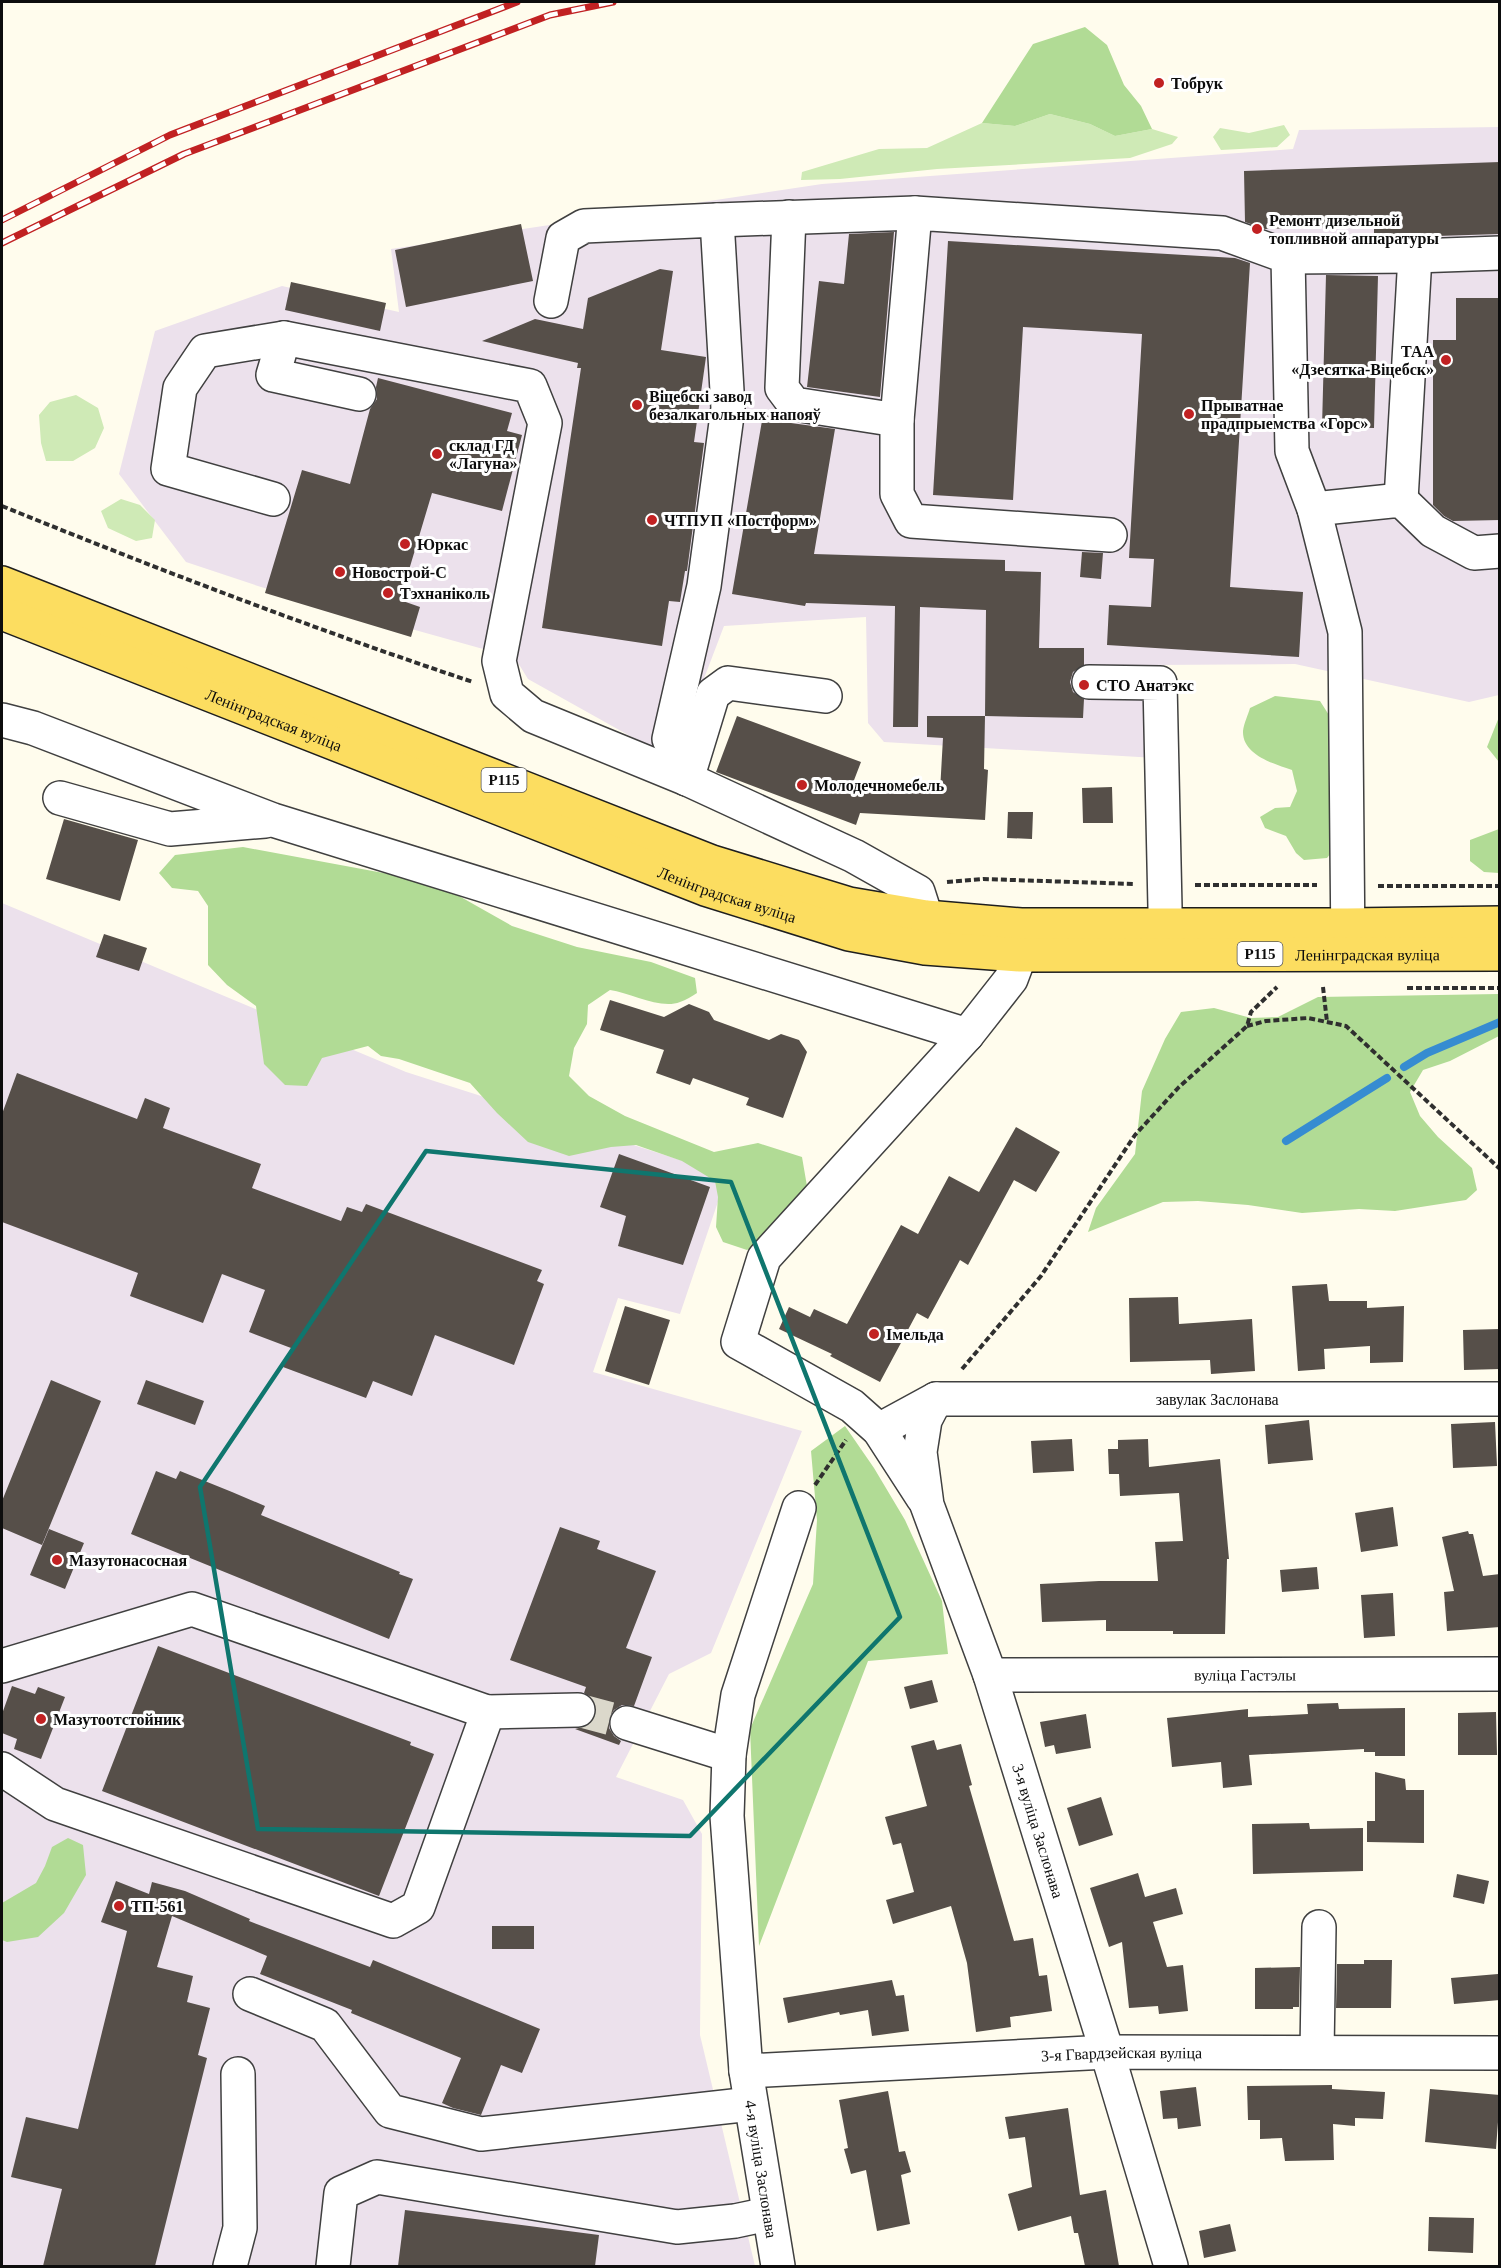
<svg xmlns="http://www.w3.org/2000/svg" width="1501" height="2268" font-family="Georgia,serif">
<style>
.industrial{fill:#ece1ec}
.green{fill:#cfeab6}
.forest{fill:#b1db95}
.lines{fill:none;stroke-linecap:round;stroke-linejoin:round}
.stream{stroke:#368cd1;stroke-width:8}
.building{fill:#564f49}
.minor-tunnel{stroke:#dbd8cb;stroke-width:33;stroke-dasharray:33 16;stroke-linecap:butt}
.minor-casing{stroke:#404040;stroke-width:36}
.major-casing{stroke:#1e1e1e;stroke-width:36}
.path{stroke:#2f2f2f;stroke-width:4;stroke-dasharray:6 3;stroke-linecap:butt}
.minor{stroke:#fff;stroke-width:33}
.major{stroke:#fcdd60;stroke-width:33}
.rail-casing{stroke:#c12122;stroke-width:7}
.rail{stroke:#fff;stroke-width:4.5;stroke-dasharray:14;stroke-linecap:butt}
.marked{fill:none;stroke:#0f766e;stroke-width:4.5;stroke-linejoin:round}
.poi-dot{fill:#c12122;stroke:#fff;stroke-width:2}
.labels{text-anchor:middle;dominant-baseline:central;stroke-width:6;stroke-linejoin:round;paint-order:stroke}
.shield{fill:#fff;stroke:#565656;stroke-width:1.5}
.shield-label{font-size:15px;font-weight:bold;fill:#0d0d0d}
.poi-label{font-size:16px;font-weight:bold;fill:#0d0d0d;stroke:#fff;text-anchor:start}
.street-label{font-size:16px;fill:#0d0d0d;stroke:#fff}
</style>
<rect width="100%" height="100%" fill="#fffced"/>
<path class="industrial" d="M1499,127V695L1469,702L1295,664L1153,665L1156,758L884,742L868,723L866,617L724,626L673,760L528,679L515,658L261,587L186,562L119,474L155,331L282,286L399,312L391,249L822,184L1293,149L1299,130Z
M2,903L406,1072L727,1175L680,1314L618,1298L593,1372L802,1431L711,1653L669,1674L616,1777L683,1800L702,1834L700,2035L755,2266H2Z"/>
<path class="green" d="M1050,114L1090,124L1115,136L1152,129L1178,137L1172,144L1130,158L937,169L840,179L801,180L802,172L879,149L927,148L982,123L1015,126Z
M1284,125L1290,135L1277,147L1221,150L1213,137L1220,128L1249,133Z
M76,395L98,408L104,428L95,448L73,461H46L41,443L39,415L50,402Z
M121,499L140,505L155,520L152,538L136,541L108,528L101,511Z"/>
<path class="forest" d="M1085,27L1107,45L1124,85L1141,106L1152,129L1115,136L1090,124L1050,114L1015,126L982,123L1033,44Z
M1275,696L1320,701L1334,723L1335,848L1327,858L1304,860L1296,853L1286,836L1265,828L1260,817L1275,808L1290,807L1297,791L1292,770C1274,764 1242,755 1243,731C1244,723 1248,715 1250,708Z
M1499,717L1500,762H1499L1487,747Z
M1499,829V873L1484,872L1470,861V840Z
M243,847L405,877L459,896L512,926L577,947L651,962L695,978L697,993C692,996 686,1000 680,1002C661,1010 631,993 610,990L588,1005L587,1024L574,1048L569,1076L589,1096L625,1116L714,1152L758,1143L802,1157L808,1192L781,1234L747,1250L723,1242L716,1227L718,1197L715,1181L682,1161L636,1145L611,1147L569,1156L528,1142L497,1113L470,1083L399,1059L381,1056L368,1046L322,1058L307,1086L285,1085L264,1064L256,1006L227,985L208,965V906L198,891L172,888L159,873L175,855Z
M1499,994V1036L1450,1061L1423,1070L1410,1092L1420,1116L1438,1137L1472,1168L1477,1190L1466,1200L1395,1211L1359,1209L1302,1213L1248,1205L1198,1201L1163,1202L1088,1232L1096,1208L1135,1154L1142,1091L1165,1039L1181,1012L1214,1008L1251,1018L1278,1017L1318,997Z
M845,1426L874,1468L905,1520L942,1601L948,1654L868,1661L759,1946L750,1729L813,1584L817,1520L811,1451Z
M68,1838L83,1845L86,1875L64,1913L38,1937L7,1942L2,1940V1903L36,1883L45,1866L52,1847Z"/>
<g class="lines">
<path class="stream" d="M1404,1067L1427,1053L1500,1022
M1286,1141L1387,1078"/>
</g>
<path class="building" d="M1500,162V234L1374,238V226L1265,229L1245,222L1244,171Z
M521,224L533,281L406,307L395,250Z
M894,232L880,397L807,387L819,281L844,284L849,234Z
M948,241L1235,258L1250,263L1230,587L1303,592L1299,657L1107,645L1109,605L1151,607L1154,559L1129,558L1142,334L1023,327L1013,500L933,495Z
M660,269L673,271L661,350L706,357L694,442L704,443L687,571H685L680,602L669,601L662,646L542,628L581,368H577L578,363L482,341L535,319L583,329L588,298Z
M1326,275L1378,276L1374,428L1322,427Z
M291,282L386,303L380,331L285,310Z
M1456,298H1500V520L1453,521L1444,516L1433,505V340H1456Z
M378,378L512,413L507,431L522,435L502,511L432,493L400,600L420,607L411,637L265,593L302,470L350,484L370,409L377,399L376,387Z
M763,415L783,418L791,423L835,429L814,554L1005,560V571L1041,572L1039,648H1084V665L1073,672L1070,682L1073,692L1084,699L1083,718L985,716L986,610L920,607L918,727H893L895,606L806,603L805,606L732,594Z
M1082,552L1103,553L1101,579L1080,577Z
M737,716L861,762L851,788L940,791L943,738L927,737V716H985L984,769L988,770L985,820L860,813L856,825L724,775L716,772Z
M1112,787L1113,823H1083L1082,788Z
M1008,812H1033L1032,839L1007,838Z
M64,819L138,840L120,901L46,879Z
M104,934L147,948L139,971L96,957Z
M610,1000L664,1017L689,1004L709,1012L714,1020L769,1040L781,1034L799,1040L807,1052L783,1118L746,1105L749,1098L693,1078L690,1085L656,1073L664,1050L600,1030Z
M17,1073L137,1119L145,1098L170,1108L163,1128L261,1164L252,1188L341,1221L347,1207L362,1212L366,1204L542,1270L537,1281L544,1284L514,1365L435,1335L412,1396L373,1381L366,1398L283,1367L291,1348L249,1332L265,1290L222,1274L203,1323L130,1296L138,1273L2,1222V1114Z
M1016,1127L1060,1152L1036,1192L1014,1180L968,1265L960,1260L928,1319L917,1313L880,1382L830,1356L832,1354L779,1329L789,1307L810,1317L814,1309L847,1324L901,1225L918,1234L949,1176L979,1192Z
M619,1154L710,1187L683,1265L618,1246L626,1216L600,1207Z
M1327,1284L1329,1301H1367V1308L1404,1306L1403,1362L1370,1363V1346L1324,1349L1325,1369L1298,1371L1292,1286Z
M1178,1297L1179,1324L1252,1319L1255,1371L1211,1374L1210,1360L1130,1362L1129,1298Z
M625,1306L670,1320L649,1385L605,1371Z
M1500,1329V1369L1464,1370L1463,1330Z
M51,1380L101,1401L42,1545L2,1528V1501Z
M146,1380L204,1401L195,1425L137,1404Z
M1309,1420L1313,1460L1268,1464L1265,1425Z
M1495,1422L1497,1466L1453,1468L1451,1424Z
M1072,1439L1074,1471L1033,1473L1031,1441Z
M1148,1439L1149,1467L1220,1459L1229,1559H1227L1225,1634H1173V1631H1106V1620L1042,1622L1040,1584L1099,1581H1158L1155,1542L1183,1541L1179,1493L1120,1496L1119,1474H1109L1108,1449H1118V1440Z
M156,1471L176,1479L180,1471L232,1492L265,1506L261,1515L400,1572L399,1574L413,1579L389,1639L131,1534Z
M1393,1507L1398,1546L1361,1552L1355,1513Z
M560,1527L600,1541L597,1549L656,1571L626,1648L652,1657L634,1706L622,1705L614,1710L609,1718V1728L614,1736L621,1741L619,1745L575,1729L587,1726L595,1718L597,1709L594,1700L584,1693L586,1687L510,1660Z
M49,1529L84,1543L65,1589L30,1575Z
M1468,1531L1469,1534H1473L1483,1576L1500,1574V1627L1447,1631L1444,1592L1454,1591L1442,1537Z
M1317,1567L1319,1589L1282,1592L1280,1570Z
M1393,1593L1395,1636L1364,1638L1361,1595Z
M158,1646L411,1742L410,1745L434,1754L379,1896L102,1791Z
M932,1680L938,1702L910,1709L904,1687Z
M12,1686L35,1694L38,1687L65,1697L41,1759L14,1749L17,1739L2,1733V1714Z
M1338,1703L1339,1709L1405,1708V1756H1375V1752H1364V1749L1249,1755L1252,1785L1223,1788L1221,1762L1172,1767L1167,1718L1248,1709V1717L1308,1714L1307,1704Z
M1496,1712L1497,1755H1458V1713Z
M1086,1714L1091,1748L1056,1754L1054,1745L1045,1747L1040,1722Z
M934,1740L937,1750L961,1744L972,1785L969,1786L1014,1941L1033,1938L1039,1976L1047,1975L1052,2011L1010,2017L1011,2027L976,2032L967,1963L951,1906L893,1924L886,1900L914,1892L901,1843L893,1845L885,1817L927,1806L911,1746Z
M1375,1772L1405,1779L1406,1790H1424V1843L1367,1842V1821H1375Z
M1101,1797L1113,1835L1079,1846L1067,1808Z
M1309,1823L1310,1829L1363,1828V1871L1253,1874L1252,1824Z
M1138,1873L1145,1897L1176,1888L1183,1914L1153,1922L1167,1967L1183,1965L1188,2011L1159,2014L1158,2006L1129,2008L1122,1942L1109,1947L1090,1888Z
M1457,1874L1489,1881L1484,1904L1453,1897Z
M116,1881L149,1894L152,1882L185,1891L250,1919L249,1921L370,1967L373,1960L540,2029L522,2073L501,2065L481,2115L453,2108L442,2103L461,2058L351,2013L352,2010L260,1974L267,1956L172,1916L157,1967L193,1976L187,2002L210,2008L198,2055L207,2058L155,2266H43L62,2189L11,2177L26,2117L78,2129L127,1931L101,1922Z
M492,1926H534V1949H492Z
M1364,1960H1392L1391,2008H1336L1337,1964H1364Z
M1300,1967L1299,2007H1293V2009H1255V1968Z
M1498,1974L1500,2000L1454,2004L1451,1978Z
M892,1980L896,1996L904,1995L909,2031L872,2036L868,2010L840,2015L839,2012L788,2023L783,1998Z
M1332,2085V2089L1385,2092L1383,2119L1355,2118V2126L1333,2124L1334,2160L1285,2161L1282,2138L1260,2139V2120H1248L1247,2086Z
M1196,2087L1201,2126L1178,2129L1177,2118L1163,2119L1160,2091Z
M1430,2089L1500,2095L1496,2149L1425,2142Z
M888,2091L899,2152L905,2151L911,2172L901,2175L910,2224L877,2231L866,2170L851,2174L844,2149L848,2148L839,2100Z
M1068,2108L1080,2195L1106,2190L1119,2266H1085L1078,2233H1074L1071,2216L1018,2231L1008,2194L1032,2187L1025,2137L1009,2139L1005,2117Z
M405,2210L599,2235L595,2266H398Z
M1429,2217L1474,2218L1473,2253L1428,2251Z
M1230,2224L1236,2251L1204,2258L1199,2231Z"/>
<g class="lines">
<path class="minor-tunnel" d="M578,1710L627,1723"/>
<g class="minor-casing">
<g id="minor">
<path d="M789,217L782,388L794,404L897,420"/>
<path d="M717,220L915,213"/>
<path d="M1288,257L1415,256L1500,253"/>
<path d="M551,301L563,238L584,226L717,220L728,408L704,586L669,739L687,779"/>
<path d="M284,338L273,375L359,394"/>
<path d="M273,499L168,469L180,388L205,351L284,338L530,386L545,423L499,661L507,694L533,716L687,779L854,856L918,892L926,917L925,943"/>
<path d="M1401,500L1415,256"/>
<path d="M1314,509L1401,500L1433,531L1474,553L1500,551"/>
<path d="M1110,535L911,521L897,494V420L915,213L1222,233L1288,257L1292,451L1314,509L1345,632L1348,952"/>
<path d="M1089,682L1160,683L1166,953"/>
<path d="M2,720L33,728L273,820L967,1035"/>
<path d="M687,779L713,694L728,683L825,696"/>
<path d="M60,798L170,829L265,821"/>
<path id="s1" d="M936,1399L925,1420L920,1452L927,1505L990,1675L1107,2052L1171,2266"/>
<path id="s2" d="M879,1430L936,1399H1500"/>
<path d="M923,1498L879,1430L852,1406L738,1342L764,1258L967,1035L1011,979L1020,955L1021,928"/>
<path d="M2,1666L192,1609L487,1712L578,1710"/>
<path id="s3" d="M990,1675L1500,1674"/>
<path d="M627,1723L729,1755"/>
<path d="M2,1769L55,1804L393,1921L418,1907L488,1712"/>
<path d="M250,1994L325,2025L390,2111L481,2134L751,2104"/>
<path d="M1317,2052L1319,1927"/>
<path id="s4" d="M746,2071L1107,2052L1500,2053"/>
<path d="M230,2266L240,2228L238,2074"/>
<path d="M333,2266L341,2193L377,2177L677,2227L735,2221L768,2214"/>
<path d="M778,2266L746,2071L727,1816L729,1755L738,1695L799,1508"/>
</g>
</g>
<g class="major-casing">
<g id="major">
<path d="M2,583L712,862L849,904L926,917L1021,925H1347L1500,923"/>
<path id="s5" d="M2,613L705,889L849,934L925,948L1020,955L1500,954"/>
</g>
</g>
<path class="path" d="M2,506C157,569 314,629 473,682
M947,882L983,879L1134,884
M1195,885H1317
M1378,886H1500
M1323,987L1327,1022
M1407,988H1500
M1247,1026L1266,1021L1308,1018L1346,1026L1500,1169
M962,1369L1041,1276L1135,1135L1179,1087L1247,1026L1251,1012L1277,987
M815,1485L846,1440"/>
<use href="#minor" class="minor"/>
<use href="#major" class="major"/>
<g class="rail-casing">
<path id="rail" d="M2,220L170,135L517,2
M2,243L184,154L550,15L613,2"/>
</g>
<use href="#rail" class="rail"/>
</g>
<path class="marked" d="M426,1151L731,1182L900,1617L690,1836L258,1829L200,1487Z"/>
<g class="poi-dot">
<circle cx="1159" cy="83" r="6"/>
<circle cx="1257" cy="229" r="6"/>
<circle cx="1446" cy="360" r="6"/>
<circle cx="637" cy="405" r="6"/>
<circle cx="1189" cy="414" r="6"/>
<circle cx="437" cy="454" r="6"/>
<circle cx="652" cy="520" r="6"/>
<circle cx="405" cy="544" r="6"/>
<circle cx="340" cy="572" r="6"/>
<circle cx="388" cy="593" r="6"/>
<circle cx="1084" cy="685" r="6"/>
<circle cx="802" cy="785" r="6"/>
<circle cx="874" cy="1334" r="6"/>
<circle cx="57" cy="1560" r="6"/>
<circle cx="41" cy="1719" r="6"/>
<circle cx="119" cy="1906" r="6"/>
</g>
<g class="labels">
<g class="shield">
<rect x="481.5" y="768" width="45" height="24" rx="4.5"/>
<rect x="1237.5" y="942" width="45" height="24" rx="4.5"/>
</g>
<g class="shield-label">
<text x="504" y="780">Р115</text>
<text x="1260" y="954">Р115</text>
</g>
<g class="poi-label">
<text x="1171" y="83">Тобрук</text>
<text x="1269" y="220">Ремонт дизельной<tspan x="1269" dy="18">топливной аппаратуры</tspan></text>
<text x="1434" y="351" text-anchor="end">ТАА<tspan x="1434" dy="18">«Дзесятка-Віцебск»</tspan></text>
<text x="649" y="396">Віцебскі завод<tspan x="649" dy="18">безалкагольных напояў</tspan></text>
<text x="1201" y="405">Прыватнае<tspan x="1201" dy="18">прадпрыемства «Горс»</tspan></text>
<text x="449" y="445">склад ГД<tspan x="449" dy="18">«Лагуна»</tspan></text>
<text x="664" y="520">ЧТПУП «Постформ»</text>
<text x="417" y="544">Юркас</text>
<text x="352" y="572">Новострой-С</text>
<text x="400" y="593">Тэхнаніколь</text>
<text x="1096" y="685">СТО Анатэкс</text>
<text x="814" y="785">Молодечномебель</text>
<text x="886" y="1334">Імельда</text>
<text x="69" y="1560">Мазутонасосная</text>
<text x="53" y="1719">Мазутоотстойник</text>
<text x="131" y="1906">ТП-561</text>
</g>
<g class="street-label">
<text stroke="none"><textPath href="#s5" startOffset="292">Ленінградская вуліца</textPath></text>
<text stroke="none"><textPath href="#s5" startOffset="778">Ленінградская вуліца</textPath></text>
<text stroke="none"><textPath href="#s5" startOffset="1426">Ленінградская вуліца</textPath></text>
<text stroke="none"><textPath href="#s2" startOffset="346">завулак Заслонава</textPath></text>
<text stroke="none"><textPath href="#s3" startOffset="255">вуліца Гастэлы</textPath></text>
<text stroke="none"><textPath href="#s1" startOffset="454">3-я вуліца Заслонава</textPath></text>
<text stroke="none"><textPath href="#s4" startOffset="376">3-я Гвардзейская вуліца</textPath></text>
<text transform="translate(761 2169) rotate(81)">4-я вуліца Заслонава</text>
</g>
</g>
<rect width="1501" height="2268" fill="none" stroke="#0d0d0d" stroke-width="6"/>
</svg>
